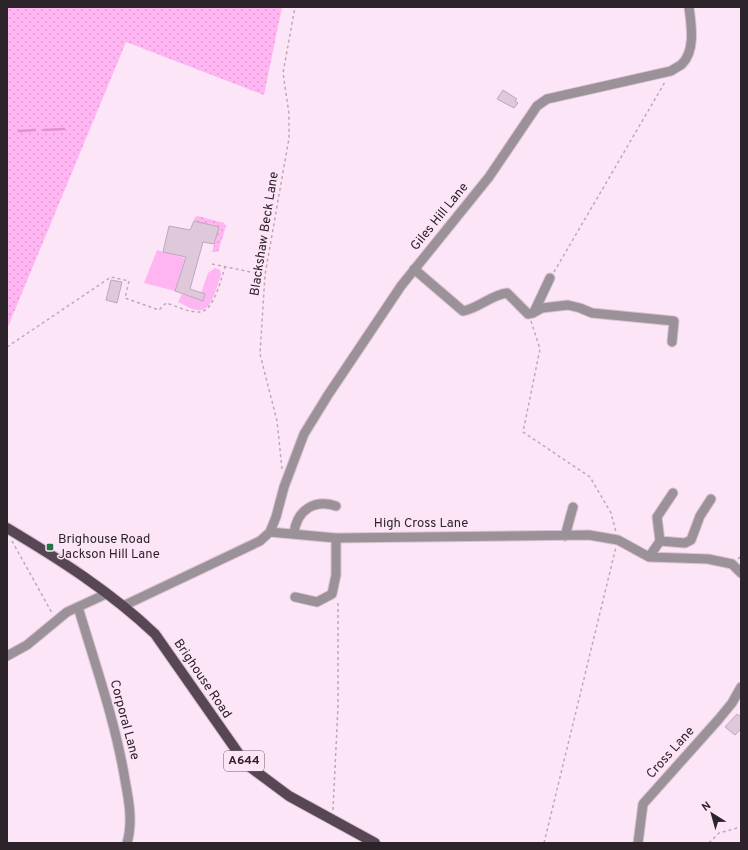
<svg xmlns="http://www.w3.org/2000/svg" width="748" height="850" font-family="Overpass,sans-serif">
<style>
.grass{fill:url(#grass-dots)}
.green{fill:#ffb5f1}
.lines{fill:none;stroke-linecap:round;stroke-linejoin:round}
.stream{stroke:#e190d3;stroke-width:2.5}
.building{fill:#e0c8db;stroke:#bda7b8}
.minor-casing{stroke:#d8c2d3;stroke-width:11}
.major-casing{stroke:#d8c2d3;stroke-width:12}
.path{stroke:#bca8b8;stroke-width:1.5;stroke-dasharray:3 3;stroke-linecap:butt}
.minor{stroke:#9b9198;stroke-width:9}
.major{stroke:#574653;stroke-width:10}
.poi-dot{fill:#257445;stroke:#fde5f8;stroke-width:1.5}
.labels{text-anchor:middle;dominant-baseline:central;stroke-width:3;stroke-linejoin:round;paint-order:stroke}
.shield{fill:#fde5f8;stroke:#6b5e68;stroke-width:1}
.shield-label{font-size:12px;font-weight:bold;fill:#2d242b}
.street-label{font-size:13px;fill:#2d242b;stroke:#fde5f8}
.poi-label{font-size:13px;fill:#2d242b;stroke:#fde5f8;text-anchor:start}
</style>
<defs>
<pattern id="grass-dots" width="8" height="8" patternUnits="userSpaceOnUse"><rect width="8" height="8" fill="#ffb5f1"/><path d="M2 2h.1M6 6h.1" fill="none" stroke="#db9ccf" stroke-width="1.8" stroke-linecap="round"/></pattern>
</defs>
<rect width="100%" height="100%" fill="#fde5f8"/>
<path class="grass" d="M7,7H282L264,95L126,42L7,329Z
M198,216L224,223L226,226L218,252H212L219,227L194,221L195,217Z"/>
<path class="green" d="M157,250L185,258L175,291L144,283Z
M215,268L220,270L221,275C217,285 213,307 202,310C196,312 184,305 178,302L182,294L203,301L205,294L201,293L208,273Z"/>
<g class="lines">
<path class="stream" d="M44,130L64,129
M19,131L35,130"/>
</g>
<path class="building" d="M503,90L517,99L515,101L518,103L514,108L497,99Z
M194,221L219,227L214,244L203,242L190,289L205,294L203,301L175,291L186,257L163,252L169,226L190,230Z
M111,280L122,282L117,303L106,300Z
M737,714L741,717V729L735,735L725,727Z"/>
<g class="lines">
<g class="minor-casing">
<path id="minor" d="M414,269L463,311C479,308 491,295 507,293L528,314L533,313L542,308L568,305L580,308L592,313L674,321L672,342
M534,312L550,278
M270,532L276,517L284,487L304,434L328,395L401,286L489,177L537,106L547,99L671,71C675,68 680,66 682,64C696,50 691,24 689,7
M294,533C297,510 314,499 336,506
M565,536L573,507
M660,541L657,517L673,493
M649,557L660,541L685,543L691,540L700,516L711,499
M295,597L317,602L332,594L336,575V538
M123,606L260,541L270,532L336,538L589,535L618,540L649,557L708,559L732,564L741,573
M78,607C95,664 115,720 125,780C129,801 133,822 127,843
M7,656L27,645L67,612L106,594
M638,843L643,804L718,720L732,703L741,687"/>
</g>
<g class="major-casing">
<path id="major" d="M7,528C59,559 111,592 155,634L246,764L289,796L375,843"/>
</g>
<path class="path" d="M212,264L265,275
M554,272L665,82
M531,321L540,349L523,432L590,477L611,513L616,532
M7,347L111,277L129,281L125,298L159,310L166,303C176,306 190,313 200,312C214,311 221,279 225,267
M282,469L277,421L260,354L265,275L289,138V114L283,73L295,7
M12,541L52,613
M738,559L741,556
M333,810L338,706V600
M544,843L616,547
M709,843L719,833L741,827"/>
<use href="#minor" class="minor"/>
<use href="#major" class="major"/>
</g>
<rect class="poi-dot" x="46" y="543" width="8" height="8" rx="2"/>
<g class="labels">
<rect class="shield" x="224" y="751" width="40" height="20" rx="3"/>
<g class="shield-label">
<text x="244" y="761">A644</text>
</g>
<g class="street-label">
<text transform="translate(440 217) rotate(-51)">Giles Hill Lane</text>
<text transform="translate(265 234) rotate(-81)">Blackshaw Beck Lane</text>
<text x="421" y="524">High Cross Lane</text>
<text transform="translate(202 679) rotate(56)">Brighouse Road</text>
<text transform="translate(124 720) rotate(75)">Corporal Lane</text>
<text transform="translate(671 753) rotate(-48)">Cross Lane</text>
</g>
<g class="poi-label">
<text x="58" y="540">Brighouse Road<tspan x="58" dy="15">Jackson Hill Lane</tspan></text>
</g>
</g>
<rect width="748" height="850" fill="none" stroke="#2d242b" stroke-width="16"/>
<g transform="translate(712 814) rotate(323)" stroke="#fde5f8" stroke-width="3" paint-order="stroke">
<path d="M0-3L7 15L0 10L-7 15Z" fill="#2d242b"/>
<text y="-6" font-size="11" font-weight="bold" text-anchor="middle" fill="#2d242b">N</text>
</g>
</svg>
